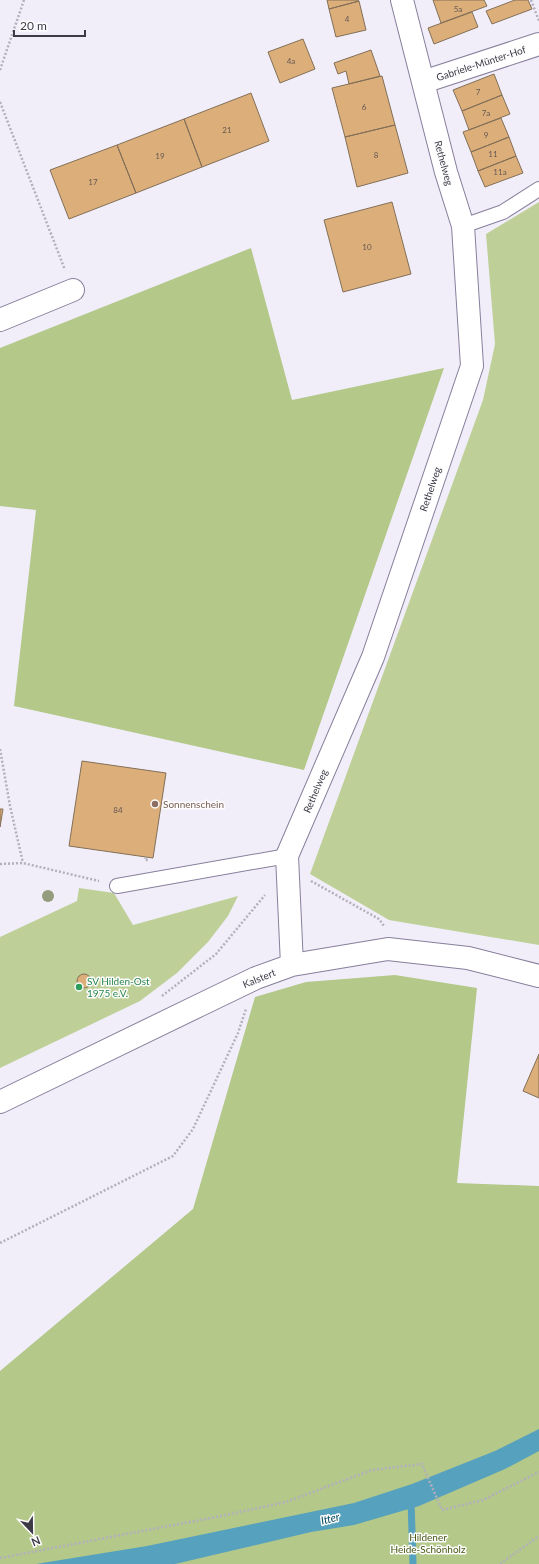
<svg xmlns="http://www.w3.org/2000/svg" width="539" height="1564" font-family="Lato,sans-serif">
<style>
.green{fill:#bed098}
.forest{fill:#b3c889}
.water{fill:#55a1be}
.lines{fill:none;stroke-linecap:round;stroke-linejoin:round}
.stream{stroke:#55a1be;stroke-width:7}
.building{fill:#dcaf7a;stroke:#836f57}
.lane-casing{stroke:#877f9b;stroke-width:16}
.street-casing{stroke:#877f9b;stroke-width:24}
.path{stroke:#b3b0bc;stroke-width:2.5;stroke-dasharray:2 2;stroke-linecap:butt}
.lane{stroke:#fff;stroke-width:14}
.street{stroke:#fff;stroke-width:22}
.tree{fill:#949c7c}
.education-dot{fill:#8d6e63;stroke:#fdfdfd;stroke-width:1.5}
.leisure-dot{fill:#2e9e5b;stroke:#fdfdfd;stroke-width:1.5}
.labels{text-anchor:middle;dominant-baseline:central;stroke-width:3;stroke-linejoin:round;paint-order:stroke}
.number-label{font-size:8px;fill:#655753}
.street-label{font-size:10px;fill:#3d3a46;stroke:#fdfdfd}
.education-label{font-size:10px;fill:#785e54;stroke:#fdfdfd;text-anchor:start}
.leisure-label{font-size:10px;fill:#27864d;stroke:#fdfdfd;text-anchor:start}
.park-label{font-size:10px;fill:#475915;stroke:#fdfdfd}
.water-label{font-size:11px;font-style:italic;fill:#04495e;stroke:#fdfdfd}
</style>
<rect width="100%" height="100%" fill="#f1eefa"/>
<path class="green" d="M539,202V945L389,920L310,874L483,400L495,344L486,234Z
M79,888L114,893L133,925L238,896L228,916L208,942L177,973L140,1001L0,1068V937L77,901Z"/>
<path class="forest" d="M251,248L292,400L444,368L304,770L14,706L36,510L0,506V348Z
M395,975L477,988L457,1183L539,1186V1564H0V1371L193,1209L255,997L306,982Z"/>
<path class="water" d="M539,1429V1451L505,1469L419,1506L354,1525L311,1532L175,1564H36L147,1546L354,1503L412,1484L495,1451Z"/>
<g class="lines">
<path class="stream" d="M411,1500L413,1564"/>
</g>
<path class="building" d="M327,0H358L359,1L329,9Z
M433,0H484L487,6L441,23Z
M515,0H528L532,9L492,24L486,11Z
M359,1L366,30L336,37L329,9Z
M472,12L478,27L434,44L428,28Z
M303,39L315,69L280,83L268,52Z
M371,50L380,76L349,84L346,71L338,74L334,63Z
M494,74L502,95L462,111L453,90Z
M382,76L395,125L345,137L332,88Z
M251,93L269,141L202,167L184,119Z
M502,95L510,114L469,130L462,111Z
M501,118L509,137L471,152L463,132Z
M184,119L202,167L136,193L117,145Z
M395,125L408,173L357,187L345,137Z
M509,137L516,156L478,171L471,152Z
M117,145L136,193L69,219L50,170Z
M516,156L523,173L485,187L478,171Z
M392,202L411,274L343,292L324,220Z
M82,761L166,773L153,858L69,846Z
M0,809H3L0,827Z
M77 981a7 7 0 1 1 14 0a7 7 0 1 1-14 0Z
M539,1054V1098L523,1091Z"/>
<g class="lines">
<g class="lane-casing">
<path id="lane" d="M463,226L503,212L539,189
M117,886L287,856"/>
</g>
<g class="street-casing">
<path id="street" d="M423,82L539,44
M0,320L73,290
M292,965L287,856L373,657L472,366L463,226L446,172L402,0
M0,1102L200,1005L256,978L292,965L388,949L468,958L539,976"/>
</g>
<path class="path" d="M531,0L539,21
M0,70L24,0
M0,102L65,270
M0,749L10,806L23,863
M146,857L145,860H148
M0,864L23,863L99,881
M311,881L379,919L384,926
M162,996L216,954L265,895
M0,1243L173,1156L193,1129L238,1033L246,1009
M0,1558L221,1516L286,1502L372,1470L422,1464L442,1510L483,1500L539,1472
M500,1564L539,1536"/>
<use href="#lane" class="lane"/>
<use href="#street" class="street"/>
</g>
<circle class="tree" cx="48" cy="896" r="6"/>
<circle class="education-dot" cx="155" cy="804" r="4"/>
<circle class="leisure-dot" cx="79" cy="987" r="4"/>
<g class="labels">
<g class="number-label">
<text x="458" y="9">5a</text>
<text x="347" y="19">4</text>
<text x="291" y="61">4a</text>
<text x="478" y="92">7</text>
<text x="364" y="107">6</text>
<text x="486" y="113">7a</text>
<text x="227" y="130">21</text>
<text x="486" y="135">9</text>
<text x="493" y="154">11</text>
<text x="376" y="155">8</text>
<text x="160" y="156">19</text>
<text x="500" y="172">11a</text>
<text x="93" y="182">17</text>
<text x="367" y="247">10</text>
<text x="118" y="810">84</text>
</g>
<g class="street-label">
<text transform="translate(481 63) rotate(-18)">Gabriele-Münter-Hof</text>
<text transform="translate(444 163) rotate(75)">Rethelweg</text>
<text transform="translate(430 489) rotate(-71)">Rethelweg</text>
<text transform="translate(315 791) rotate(-67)">Rethelweg</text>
<text transform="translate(259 978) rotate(-22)">Kalstert</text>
</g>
<g class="education-label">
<text x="163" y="804">Sonnenschein</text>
</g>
<g class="leisure-label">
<text x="87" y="981">SV Hilden-Ost<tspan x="87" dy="12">1975 e.V.</tspan></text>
</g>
<g class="park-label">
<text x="428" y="1537">Hildener<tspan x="428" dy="12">Heide-Schönholz</tspan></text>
</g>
<g class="water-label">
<text transform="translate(330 1518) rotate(-14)">Itter</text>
</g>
</g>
<g transform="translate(32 1532) rotate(158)" stroke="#fdfdfd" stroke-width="3" paint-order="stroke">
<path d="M0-3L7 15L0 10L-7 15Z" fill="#3d3a46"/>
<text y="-6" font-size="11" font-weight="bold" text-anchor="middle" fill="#3d3a46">N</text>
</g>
<path d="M14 30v6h71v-6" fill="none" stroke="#3d3a46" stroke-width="2"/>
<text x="20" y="30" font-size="12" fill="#3d3a46" stroke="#fdfdfd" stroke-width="3" paint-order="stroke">20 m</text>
</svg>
